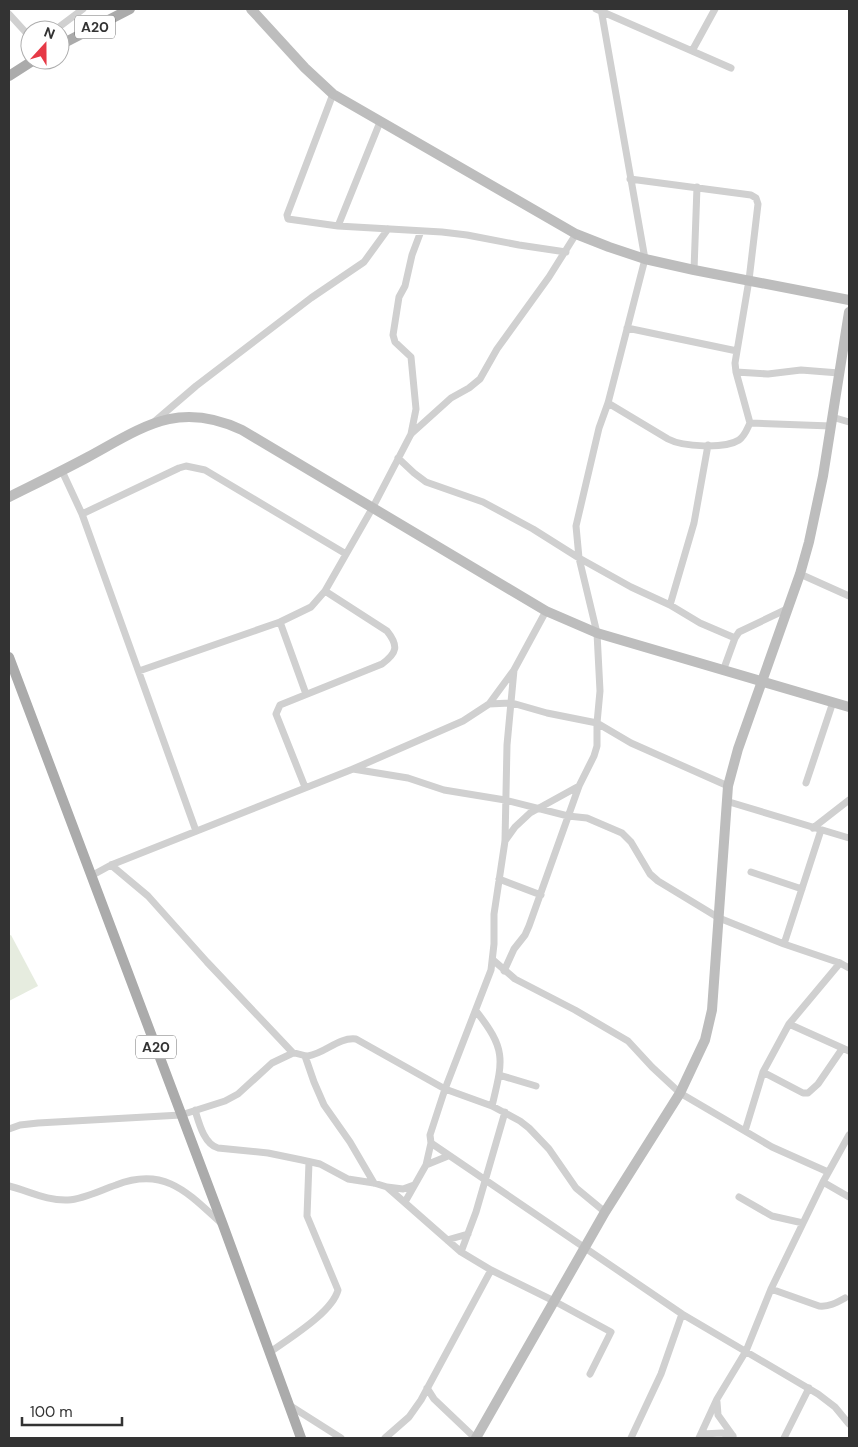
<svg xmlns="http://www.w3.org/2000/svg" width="858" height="1447" font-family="'DM Sans',sans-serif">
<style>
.green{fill:#e6ecdf}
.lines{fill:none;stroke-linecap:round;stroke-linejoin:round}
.street{stroke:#d0d0d0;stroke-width:7}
.secondary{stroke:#bdbdbd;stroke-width:10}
.primary{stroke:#ababab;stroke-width:10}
.labels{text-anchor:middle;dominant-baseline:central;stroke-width:5;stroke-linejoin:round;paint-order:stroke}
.shield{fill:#fff;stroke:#707070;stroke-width:1}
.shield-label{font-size:14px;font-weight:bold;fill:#333}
</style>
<rect width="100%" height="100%" fill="#fff"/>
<path class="green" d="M11,935L38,986L9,1001V936Z"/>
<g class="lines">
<path class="street" d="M596,9L731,68
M601,9L645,259L608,403L599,428L576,526L579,558L597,633L600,691L597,723L631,743L728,786
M9,14L30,37
M55,30L83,9
M692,51L715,9
M333,94L287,215L288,219L338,226L442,232L467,235L519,245L566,252
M630,179L751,195L756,198L758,204L749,280L735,363L736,372L768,374L801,370L839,373
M338,226L380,122
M694,270L697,187
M627,328L737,351
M736,372L750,423
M608,403L668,439C683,447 725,449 739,440C745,436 747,429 750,423L831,426
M832,417L849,422
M154,422L196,386L311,298L364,262L388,229
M411,434L416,409L411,357L395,342L393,335L399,297L405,286L412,255L421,231
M398,458L414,473L426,482L483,502L533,529L579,558L631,587L670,605L700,623L735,638
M62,471L82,514L196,831
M82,514L179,468L186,466L205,470L346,554
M800,574L849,596
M670,605L694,523L708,445
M280,622L306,694
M139,671L280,622L311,607L325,591L373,507L411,434L451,398L469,388L480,379L497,349L549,277L576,234
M723,671L735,638L739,632L787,609
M489,704L512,703L547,713L597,723V746L594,756L579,786L529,926L525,935L514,949L504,971
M353,769L408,778L444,790L505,800L568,816L587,818L622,833L631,842L650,874L658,881L719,918L784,944L840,963L849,968
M806,783L833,702
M305,787L276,714L280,705L382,664C397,653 399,646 387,631L325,591
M726,801L849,838
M813,828L849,800
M505,841L515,827L530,813L579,786
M111,865L148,896L207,962L293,1053C298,1053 303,1056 308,1056C326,1053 338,1037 356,1039L445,1089L492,1106L520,1121L529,1128L549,1149L576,1188L605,1212
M751,872L802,889
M91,876L111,865L353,769L463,721L489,704L514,670L546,611
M499,879L541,895
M784,944L821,830
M493,960L515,979L575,1010L628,1041L652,1067L680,1093L772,1147L828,1172
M476,1011C507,1050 503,1060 492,1106
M789,1024L849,1051
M305,1056L314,1082L324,1105L350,1142L374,1183
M763,1072L803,1093H808L818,1084L842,1049
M499,1075L536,1086
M195,1110C199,1123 204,1144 218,1148L268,1153L302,1160L320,1164L348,1179L374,1183L387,1187L461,1252L491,1270L421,1400L409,1417L385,1438
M9,1129L20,1125L38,1123L181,1115L225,1101L238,1094L272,1063L293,1053
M745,1131L763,1072L789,1024L840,963
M431,1143L682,1314L818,1394L835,1407L849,1424
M426,1165L448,1156
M823,1182L849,1197
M9,1186C29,1191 47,1201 68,1200C84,1199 101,1190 116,1185C165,1166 188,1193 222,1224
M387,1187L403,1189L414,1185
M739,1197L772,1216L803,1223
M405,1202L426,1165L431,1143L430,1135L445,1089L491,970L494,944V914L505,841L507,745L514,670
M447,1240L468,1234
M461,1252L476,1212L505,1112
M491,1270L554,1301L611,1332L590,1374
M771,1289L819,1306C829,1307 836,1303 845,1298
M269,1353C288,1339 332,1313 338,1290L307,1216L309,1162
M427,1388L434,1399L475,1438
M717,1402L718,1415L733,1436
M289,1405L341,1438
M702,1434L722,1433L733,1436
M631,1438L661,1374L682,1314
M699,1438L717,1399L746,1351L771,1289L823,1182L849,1135
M784,1438L809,1388"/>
<path class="secondary" d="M251,9L305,68L333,94L576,234L609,247L645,259L694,270L849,300
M9,497C35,484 62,471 88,457C143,427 178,400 242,430L546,611L597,633L849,707
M476,1438L605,1212L680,1093L705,1040L712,1010L728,786L738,749L800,574L809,542L823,476L849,312"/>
<path class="primary" d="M60,45L130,9
M9,76L34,60
M9,657L223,1225L301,1438"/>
</g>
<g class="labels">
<g class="shield">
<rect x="75" y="15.5" width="40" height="23" rx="4"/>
<rect x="136" y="1035.5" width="40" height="23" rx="4"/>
</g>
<g class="shield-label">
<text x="95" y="27">A20</text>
<text x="156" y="1047">A20</text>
</g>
</g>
<rect width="858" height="1447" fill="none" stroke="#333333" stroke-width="20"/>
<g transform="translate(45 45) rotate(21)"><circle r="24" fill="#ffffff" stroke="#adadad"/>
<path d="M0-4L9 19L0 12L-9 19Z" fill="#e63946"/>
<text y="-8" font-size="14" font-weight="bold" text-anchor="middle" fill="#333333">N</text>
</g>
<path d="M22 1417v8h100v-8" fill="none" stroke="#333333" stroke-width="2.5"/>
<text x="30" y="1417" font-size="15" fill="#333333" stroke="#ffffff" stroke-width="4" paint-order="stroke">100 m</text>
</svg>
